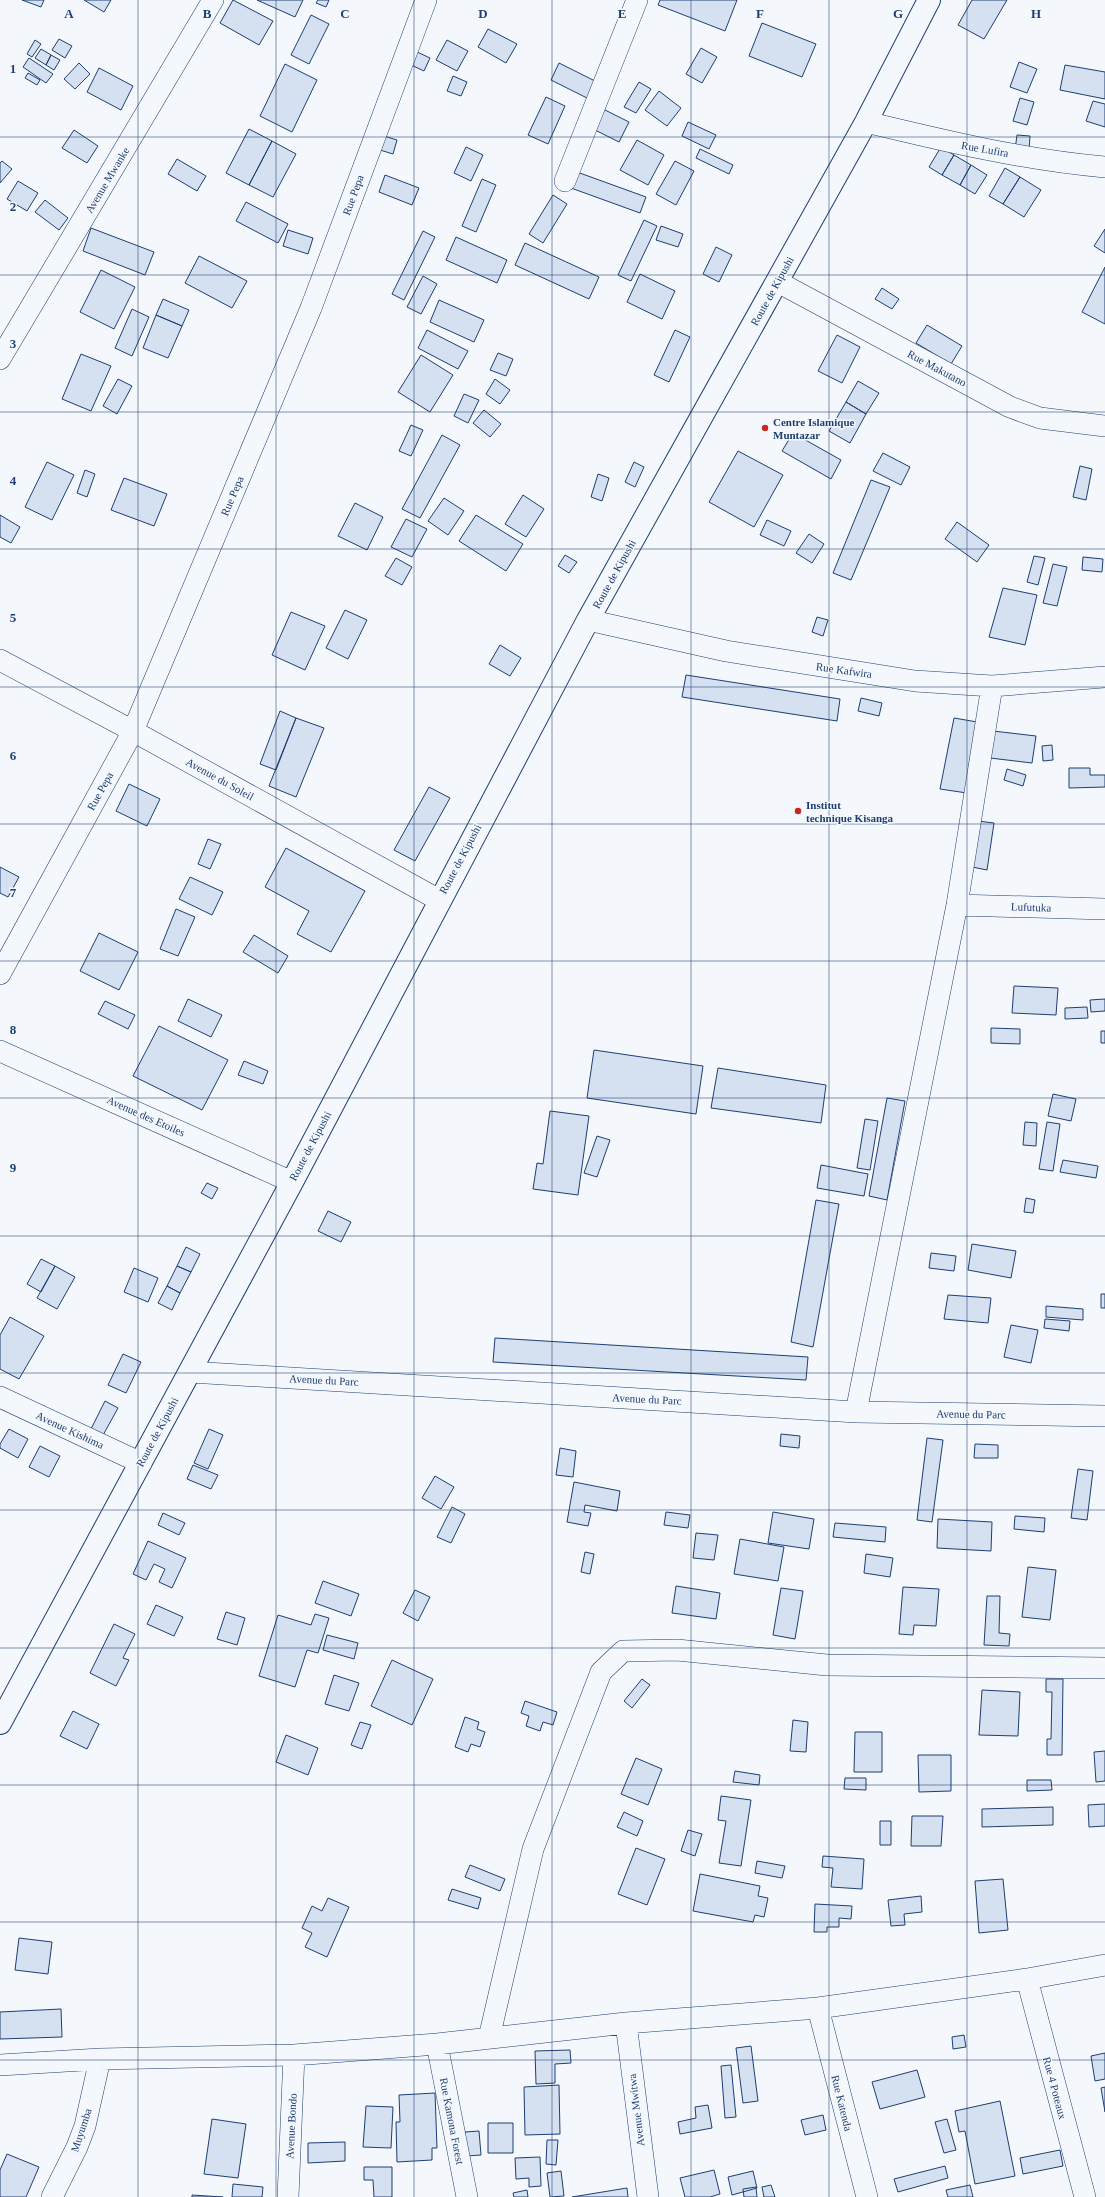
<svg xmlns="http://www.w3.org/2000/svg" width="1105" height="2197" font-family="'Times New Roman',serif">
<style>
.building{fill:#d5e0f0;stroke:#1d3f73}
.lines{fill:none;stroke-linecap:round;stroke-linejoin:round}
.minor-casing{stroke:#1d3f73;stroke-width:22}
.secondary-casing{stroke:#1d3f73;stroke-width:24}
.minor{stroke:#f4f7fb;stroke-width:21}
.secondary{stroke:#f4f7fb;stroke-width:22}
.grid{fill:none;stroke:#1d3f73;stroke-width:1;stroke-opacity:0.55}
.poi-dot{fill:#c62828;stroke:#f4f7fb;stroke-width:1.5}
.labels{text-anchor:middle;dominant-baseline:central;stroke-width:3;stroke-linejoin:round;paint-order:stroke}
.street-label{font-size:11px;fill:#1d3f73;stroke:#f4f7fb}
.poi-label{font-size:11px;font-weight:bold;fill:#1d3f73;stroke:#f4f7fb;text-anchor:start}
.grid-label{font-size:13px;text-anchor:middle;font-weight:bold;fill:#1d3f73;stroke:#f4f7fb;stroke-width:3;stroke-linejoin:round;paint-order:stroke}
</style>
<rect width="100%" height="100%" fill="#f4f7fb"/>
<path class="building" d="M22,0H44L41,7Z
M84,0H111L104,12Z
M233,0L273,21L259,45L220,23Z
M257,0H303L295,17Z
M318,0H329L326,7L316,3Z
M660,0H737L725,31L658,5Z
M972,0H1007L984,39L958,25Z
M311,15L329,24L309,64L291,55Z
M762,23L816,44L802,77L749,56Z
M488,29L517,44L506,63L478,47Z
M59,39L72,46L65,58L52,50Z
M35,40L41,44L32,57L27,54Z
M447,40L468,51L457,71L436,60Z
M701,48L717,57L702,83L686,74Z
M41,49L51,55L46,65L35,58Z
M415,51L430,58L424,71L409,64Z
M51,55L60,60L54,70L46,65Z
M29,58L53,74L46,83L23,67Z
M1019,62L1037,69L1027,93L1010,87Z
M79,63L90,74L75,89L64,79Z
M559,63L595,81L587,98L551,80Z
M285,64L317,80L292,132L260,116Z
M1065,65L1105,72V99L1060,90Z
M99,68L133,86L121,110L87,92Z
M28,73L40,80L37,85L25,78Z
M453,76L467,82L461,96L447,91Z
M639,82L651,89L636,113L624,107Z
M659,91L681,108L667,126L645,110Z
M546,97L565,106L548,144L528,135Z
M1020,98L1034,102L1027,125L1013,121Z
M1093,101L1105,104V127L1086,121Z
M601,108L629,122L619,142L591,128Z
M688,122L716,135L709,149L682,136Z
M249,129L272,141L249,185L226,173Z
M74,130L98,146L87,163L62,148Z
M1017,135L1030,136L1029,151L1015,150Z
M384,136L397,140L393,154L380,150Z
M637,140L664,155L648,185L620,170Z
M272,141L296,154L273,197L249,185Z
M466,147L483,155L471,181L454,173Z
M941,147L954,155L942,175L929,167Z
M700,149L733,165L729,174L696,158Z
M954,155L971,165L960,185L942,175Z
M177,159L206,176L197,191L168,174Z
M2,161L12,169L0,183V163Z
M675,161L694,171L676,205L656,194Z
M971,165L987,175L975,194L960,185Z
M1005,168L1020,177L1003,204L989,196Z
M577,172L646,197L640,213L571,188Z
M385,175L419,188L412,205L379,192Z
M1020,177L1041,190L1024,217L1003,204Z
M482,179L496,185L476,232L462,226Z
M18,181L38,193L27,211L7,199Z
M553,195L567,204L543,243L529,234Z
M45,200L68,218L59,230L35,212Z
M246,202L288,224L278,243L236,221Z
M644,220L657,226L631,281L618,275Z
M661,226L683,234L678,247L656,240Z
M91,228L154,252L145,275L83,251Z
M1105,229V253L1094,246Z
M288,230L313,238L308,254L283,246Z
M423,231L435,237L404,300L392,294Z
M456,237L507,260L497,283L446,260Z
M525,243L599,277L589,299L515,265Z
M716,247L732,255L719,282L703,274Z
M199,256L247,281L232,308L185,283Z
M1105,267V324L1082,312Z
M101,270L135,287L114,329L80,312Z
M640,274L675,291L662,319L627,302Z
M423,276L437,284L421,314L407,307Z
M882,288L899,299L892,309L875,299Z
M163,299L189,310L182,326L156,315Z
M439,300L484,320L474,342L430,322Z
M132,309L149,317L132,356L115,348Z
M156,315L182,326L168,358L143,348Z
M927,325L962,346L951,364L916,343Z
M427,330L468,351L458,369L418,348Z
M675,330L690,337L669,382L654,375Z
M837,335L860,347L842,383L818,371Z
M498,353L513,359L506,376L490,370Z
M81,354L111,366L91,411L62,399Z
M421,355L453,375L430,412L398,392Z
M118,379L132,386L117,414L103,406Z
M495,379L510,390L500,404L486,394Z
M858,381L879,393L866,414L846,402Z
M464,394L479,400L468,423L454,416Z
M846,402L866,414L850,443L829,431Z
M484,410L501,424L490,437L473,423Z
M411,425L423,430L411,456L399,451Z
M793,433L841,460L831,479L782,451Z
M442,435L460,445L420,518L402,509Z
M738,451L783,475L754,527L709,502Z
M883,453L910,467L901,485L873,471Z
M47,462L74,475L52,520L25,507Z
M634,462L644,467L635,487L625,482Z
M1080,466L1092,469L1086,500L1073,497Z
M85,470L95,474L87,497L77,493Z
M598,474L609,478L602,501L591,497Z
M124,478L167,494L154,526L111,510Z
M871,480L890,487L851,580L833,573Z
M523,495L544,509L526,537L505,524Z
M444,498L464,511L448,535L428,521Z
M355,503L383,517L367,550L338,536Z
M0,515L20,527L11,543L0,537Z
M476,515L523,544L506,571L459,541Z
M406,519L427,529L412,557L391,547Z
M767,520L791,531L784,546L760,535Z
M957,522L989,545L977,562L945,539Z
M809,534L824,544L812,563L796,553Z
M565,555L577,562L569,573L558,566Z
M1034,556L1045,558L1038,585L1027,582Z
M1083,557L1103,559L1102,572L1082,570Z
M396,558L412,567L402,585L385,576Z
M1053,564L1067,567L1057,606L1043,603Z
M1003,588L1037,595L1025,645L989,637Z
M345,610L367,620L348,659L326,648Z
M291,612L325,626L305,670L272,655Z
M817,617L828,620L823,636L812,632Z
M500,645L521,658L510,676L489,664Z
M686,675L840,699L837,721L682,697Z
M861,698L882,703L879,716L858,711Z
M280,711L296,718L276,770L260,764Z
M296,718L324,728L296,797L269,786Z
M954,718L983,723L967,793L940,789Z
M993,731L1036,736L1032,763L990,758Z
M1052,745L1053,760L1043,761L1042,746Z
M1069,768H1090V775H1105V787L1069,788Z
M1007,769L1026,775L1023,786L1004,780Z
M129,784L160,799L147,826L116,811Z
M429,787L450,798L415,861L394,850Z
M978,821L994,823L987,870L972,867Z
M208,839L221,844L210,869L198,864Z
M286,848L365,891L331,952L297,934L309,911L265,887Z
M0,867L19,877L8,897L0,893Z
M190,877L223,892L212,915L179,899Z
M176,909L195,917L178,956L160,949Z
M99,933L138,952L119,990L80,971Z
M254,935L288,956L278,973L243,952Z
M1014,986L1058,988L1056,1015L1012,1013Z
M188,999L222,1015L211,1037L178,1021Z
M1105,999V1011L1091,1012L1090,1000Z
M105,1001L135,1015L128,1029L98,1014Z
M1087,1007L1088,1018L1065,1019V1008Z
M159,1026L228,1060L202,1110L133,1076Z
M991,1028L1020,1029V1044L991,1043Z
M1101,1031H1105V1043H1101Z
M594,1050L703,1066L696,1114L587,1098Z
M244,1061L268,1071L263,1084L238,1075Z
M718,1068L826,1085L821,1123L711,1108Z
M1053,1094L1076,1099L1071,1121L1048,1116Z
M887,1098L905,1101L887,1200L869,1196Z
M550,1111L589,1116L578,1195L533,1189L537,1163L543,1164Z
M865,1119L878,1121L870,1170L857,1168Z
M1025,1122L1037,1123L1036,1146L1023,1145Z
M1047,1122L1060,1124L1053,1171L1039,1169Z
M597,1136L610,1140L597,1177L584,1173Z
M1063,1160L1098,1166L1096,1178L1060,1172Z
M821,1165L868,1174L864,1196L817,1188Z
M207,1183L218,1188L212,1199L201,1193Z
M1026,1198L1035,1200L1033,1213L1024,1212Z
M816,1200L839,1204L813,1347L791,1342Z
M328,1211L351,1222L341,1242L318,1231Z
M972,1244L1016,1251L1011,1278L968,1270Z
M186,1247L200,1254L191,1272L177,1266Z
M931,1253L956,1256L954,1271L929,1268Z
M41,1259L55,1266L41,1292L27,1284Z
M55,1266L75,1277L57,1309L37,1298Z
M177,1266L191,1272L180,1293L167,1286Z
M134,1268L158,1278L148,1302L124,1292Z
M167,1286L180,1293L172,1310L158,1303Z
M1101,1294H1105V1308H1101Z
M948,1295L991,1298L988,1323L944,1319Z
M1046,1306L1083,1309V1320L1046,1317Z
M10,1317L44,1336L19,1379L0,1369V1335Z
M1045,1319L1070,1321L1069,1331L1044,1328Z
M1011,1325L1038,1330L1031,1363L1004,1357Z
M495,1338L808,1357L806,1380L493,1362Z
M123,1354L141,1362L126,1393L108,1385Z
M105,1401L118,1408L102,1437L90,1431Z
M9,1429L28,1439L18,1458L0,1448V1444Z
M209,1429L223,1435L208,1469L194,1463Z
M781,1434L800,1436L799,1448L780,1446Z
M927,1438L943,1440L932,1522L917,1520Z
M975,1444L998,1445V1458H974Z
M40,1446L60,1456L49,1477L29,1467Z
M560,1448L576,1451L573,1477L556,1475Z
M193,1465L218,1475L211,1489L187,1479Z
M1078,1469L1093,1471L1087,1520L1071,1518Z
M435,1476L454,1487L441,1509L422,1498Z
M574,1482L620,1491L617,1511L585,1505L584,1512L591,1513L588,1526L567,1522Z
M452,1507L465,1514L451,1543L437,1537Z
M666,1512L690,1515L688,1528L664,1525Z
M773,1512L814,1519L809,1549L768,1543Z
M163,1513L185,1523L179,1535L158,1525Z
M1015,1516L1045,1518L1044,1532L1014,1529Z
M938,1519L992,1522L991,1551L937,1548Z
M835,1523L886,1527L885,1542L833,1537Z
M696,1533L718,1535L714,1560L693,1558Z
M740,1539L784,1547L778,1581L734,1574Z
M148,1541L186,1558L172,1588L159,1582L165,1569L154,1564L146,1580L133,1574Z
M585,1552L594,1554L590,1574L581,1572Z
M866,1554L893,1558L890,1577L864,1573Z
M1028,1567L1056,1570L1050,1620L1022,1617Z
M323,1581L359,1594L351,1616L315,1603Z
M676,1586L720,1593L716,1619L672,1613Z
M903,1587L939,1589L936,1626L914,1625L913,1635L899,1634Z
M781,1588L803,1591L795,1639L773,1635Z
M415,1590L430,1597L418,1621L403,1613Z
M987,1596H1000L999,1633L1010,1634L1009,1646L984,1645Z
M156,1605L183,1617L174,1636L147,1624Z
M226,1612L245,1618L237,1645L217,1639Z
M315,1614L329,1618L318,1653L307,1650L295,1687L259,1676L278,1615L311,1625Z
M114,1624L135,1634L123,1658L129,1660L116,1686L90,1673Z
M327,1635L358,1643L354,1659L323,1650Z
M392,1660L433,1679L412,1725L371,1706Z
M334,1675L359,1683L349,1711L325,1704Z
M642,1679L650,1685L632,1708L624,1701Z
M1046,1679H1063L1062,1755H1047V1739H1051L1052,1692H1046Z
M982,1690L1020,1692L1018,1736L979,1735Z
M525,1701L557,1712L553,1725L543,1722L540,1731L526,1726L529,1716L521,1713Z
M73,1711L99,1724L87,1749L60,1736Z
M465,1717L479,1722L477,1729L485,1732L480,1747L471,1744L468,1752L455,1747Z
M793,1720L808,1722L806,1752L790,1751Z
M360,1722L371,1725L362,1749L351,1745Z
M855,1732H882V1772H854Z
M286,1735L318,1748L308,1775L276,1762Z
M1105,1751V1781L1096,1782L1094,1752Z
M918,1755H951V1791L919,1792Z
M636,1758L662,1769L648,1805L621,1794Z
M735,1771L760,1775L759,1785L733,1782Z
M845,1778H866V1790L844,1789Z
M1027,1780H1051L1052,1790L1027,1791Z
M721,1796L751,1800L741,1866L719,1863L726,1821L718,1820Z
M1105,1804V1826L1089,1827L1088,1805Z
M1053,1807V1825L982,1827V1809Z
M624,1812L643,1821L637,1836L617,1827Z
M912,1816H943L941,1846H911Z
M880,1821H891V1845H880Z
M688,1830L702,1834L695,1856L681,1851Z
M636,1848L665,1859L647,1905L618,1894Z
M823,1856L864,1859L862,1889L831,1887L833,1868L822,1867Z
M757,1861L785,1866L782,1878L755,1873Z
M470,1865L505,1879L500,1891L465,1877Z
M700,1874L760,1886L758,1896L768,1898L764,1917L755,1915L753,1922L693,1911Z
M1003,1879L1008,1930L979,1933L975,1881Z
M452,1889L481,1898L478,1909L448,1900Z
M921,1896L922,1912L904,1914L905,1925L891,1926L888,1900Z
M328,1898L349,1907L327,1957L305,1947L312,1933L302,1928L312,1906L322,1911Z
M815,1904L852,1906L851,1919L839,1918V1927H827V1932H814Z
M19,1938L52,1942L48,1974L15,1970Z
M61,2009L62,2037L0,2039V2012Z
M964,2035L966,2047L953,2049L952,2037Z
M751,2046L758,2101L743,2103L736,2048Z
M570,2050L571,2063L555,2064V2083L536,2084L535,2051Z
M1105,2053V2079L1095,2081L1091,2056Z
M731,2065L736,2117L725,2118L721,2066Z
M917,2070L925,2097L880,2109L872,2082Z
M559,2085L560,2134L525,2135L524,2087Z
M1105,2087V2112L1101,2088Z
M435,2093L437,2148H432V2160L397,2162L396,2122H400L399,2095Z
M1000,2101L1015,2176L975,2184L965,2131L959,2132L955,2111Z
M708,2105L712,2128L680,2134L678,2122L696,2118L695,2107Z
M366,2106L393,2107L391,2148L363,2147Z
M823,2115L826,2130L805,2135L801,2120Z
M212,2119L246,2124L238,2178L204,2174Z
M947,2119L956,2150L944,2153L935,2122Z
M488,2123H513V2153H488Z
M479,2131L481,2155L467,2156L465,2132Z
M547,2140H558L556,2165L546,2164Z
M345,2142V2161L308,2163V2143Z
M1060,2150L1063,2166L1023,2174L1020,2158Z
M7,2154L39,2167L26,2197H0V2170Z
M540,2157L541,2186L529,2187V2178L516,2179L515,2158Z
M945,2166L948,2178L898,2192L894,2179Z
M364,2167H392V2197H374L373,2180H364Z
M714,2170L720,2194L710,2197H685L680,2178Z
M561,2171L564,2196L550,2197L547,2173Z
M753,2171L757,2188L732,2195L728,2177Z
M233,2184L263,2187L262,2197H232Z
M771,2185L775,2197H764L762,2187Z
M970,2185L973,2197H948L946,2190Z
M756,2187L757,2197H744L743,2189Z
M627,2188L628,2197H572Z
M527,2190L528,2197H514L513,2193Z
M192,2195L223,2197H192Z"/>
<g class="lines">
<g class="minor-casing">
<path id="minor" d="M866,122C945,141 1024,160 1105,167
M565,181L637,0
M778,282L1010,407L1040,418L1105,426
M0,359L213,0
M588,620L726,651L915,681L992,686L1105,677
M0,660L133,731L439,900
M957,905L1105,909
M0,974L133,731L311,308L426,0
M0,1051L292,1182
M190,1372L856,1412L1105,1416
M0,1397L141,1463
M856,1412L957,905L992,686
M1027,1979L1085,2197
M818,2008L867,2197
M626,2023L648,2197
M489,2038L533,1849L601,1672L623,1651L677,1650L827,1665L1105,1668
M437,2044L467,2197
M0,2065L100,2059L294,2055L437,2044L626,2023L818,2008L1027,1979L1105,1965
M52,2197L77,2147L85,2126L100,2059
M288,2197L294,2055"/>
</g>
<g class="secondary-casing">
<path id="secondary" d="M0,1723L292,1182L588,620L866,122L929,0"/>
</g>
<use href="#minor" class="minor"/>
<use href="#secondary" class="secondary"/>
</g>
<path class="grid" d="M138,0V2197M276,0V2197M414,0V2197M552,0V2197M691,0V2197M829,0V2197M967,0V2197M0,137H1105M0,275H1105M0,412H1105M0,549H1105M0,687H1105M0,824H1105M0,961H1105M0,1098H1105M0,1236H1105M0,1373H1105M0,1510H1105M0,1648H1105M0,1785H1105M0,1922H1105M0,2060H1105"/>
<g class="poi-dot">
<circle cx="765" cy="428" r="4"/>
<circle cx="798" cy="811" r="4"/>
</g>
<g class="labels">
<g class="street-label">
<text transform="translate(985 149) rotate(10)">Rue Lufira</text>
<text transform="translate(107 180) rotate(-59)">Avenue Mwanke</text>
<text transform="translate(353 195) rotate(-70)">Rue Pepa</text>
<text transform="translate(772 291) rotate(-61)">Route de Kipushi</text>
<text transform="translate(937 368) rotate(28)">Rue Makutano</text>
<text transform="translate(232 496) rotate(-67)">Rue Pepa</text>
<text transform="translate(614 574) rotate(-61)">Route de Kipushi</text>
<text transform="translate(844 670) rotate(8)">Rue Kafwira</text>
<text transform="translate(220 779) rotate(29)">Avenue du Soleil</text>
<text transform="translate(100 791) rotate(-61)">Rue Pepa</text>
<text transform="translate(460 859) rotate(-62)">Route de Kipushi</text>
<text transform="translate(1031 907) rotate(2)">Lufutuka</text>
<text transform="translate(146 1116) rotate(24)">Avenue des Etoiles</text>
<text transform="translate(310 1146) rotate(-62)">Route de Kipushi</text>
<text transform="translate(324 1380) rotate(3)">Avenue du Parc</text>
<text transform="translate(647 1399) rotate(3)">Avenue du Parc</text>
<text transform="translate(971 1414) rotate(1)">Avenue du Parc</text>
<text transform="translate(70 1430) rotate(25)">Avenue Kishima</text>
<text transform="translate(157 1432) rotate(-62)">Route de Kipushi</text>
<text transform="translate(1055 2088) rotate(75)">Rue 4 Poteaux</text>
<text transform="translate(842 2103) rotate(76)">Rue Katenda</text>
<text transform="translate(636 2110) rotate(-97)">Avenue Mwitwa</text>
<text transform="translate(452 2121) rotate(79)">Rue Kamona Forest</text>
<text transform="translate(291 2126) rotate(-87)">Avenue Bondo</text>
<text transform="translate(81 2130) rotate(-72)">Muyumba</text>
</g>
<g class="poi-label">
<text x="773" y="422">Centre Islamique<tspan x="773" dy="13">Muntazar</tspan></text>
<text x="806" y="805">Institut<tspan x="806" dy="13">technique Kisanga</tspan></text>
</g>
</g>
<g class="grid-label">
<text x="69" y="18">A</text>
<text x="207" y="18">B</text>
<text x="345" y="18">C</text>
<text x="483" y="18">D</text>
<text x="622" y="18">E</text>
<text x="760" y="18">F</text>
<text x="898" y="18">G</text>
<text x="1036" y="18">H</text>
<text x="13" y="73">1</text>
<text x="13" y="211">2</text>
<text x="13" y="348">3</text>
<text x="13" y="485">4</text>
<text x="13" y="622">5</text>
<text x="13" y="760">6</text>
<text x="13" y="897">7</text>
<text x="13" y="1034">8</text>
<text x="13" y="1172">9</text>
</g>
</svg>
